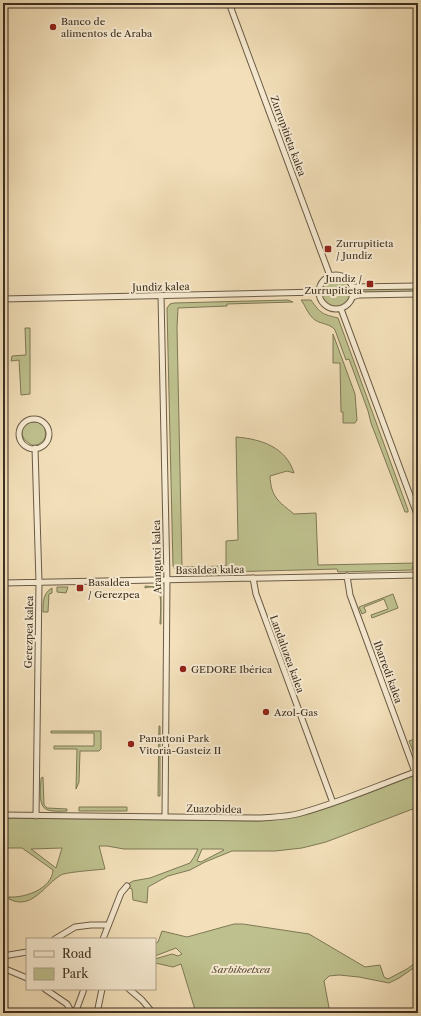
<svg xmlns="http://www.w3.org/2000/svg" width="421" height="1016" font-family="'Libre Caslon Text',serif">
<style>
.green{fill:#bec18e;stroke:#7e7856;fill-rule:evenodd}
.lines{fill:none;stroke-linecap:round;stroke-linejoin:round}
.minor-casing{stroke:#6a5b46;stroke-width:7}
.minor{stroke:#f7ebd2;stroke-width:5}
.poi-dot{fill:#8f2418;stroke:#f7ebd2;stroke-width:1.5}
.labels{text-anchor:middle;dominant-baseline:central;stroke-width:4;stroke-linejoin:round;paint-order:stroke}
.poi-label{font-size:10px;fill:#3d2f1f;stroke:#f7ebd2;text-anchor:start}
.street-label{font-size:10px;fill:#3d2f1f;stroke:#f7ebd2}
.park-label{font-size:10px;font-style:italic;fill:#574c35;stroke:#f7ebd2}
</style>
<rect width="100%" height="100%" fill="#f3e0ba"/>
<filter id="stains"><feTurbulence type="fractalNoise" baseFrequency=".005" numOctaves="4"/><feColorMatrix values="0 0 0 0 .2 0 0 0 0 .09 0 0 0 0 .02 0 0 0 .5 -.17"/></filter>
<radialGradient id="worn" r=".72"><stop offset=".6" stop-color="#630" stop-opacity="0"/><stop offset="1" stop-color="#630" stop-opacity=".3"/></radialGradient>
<path class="green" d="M321 292a15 15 0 1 1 30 0a15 15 0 1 1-30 0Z
M418,288V292L361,294L360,289Z
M288,300L293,302L227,304V306L178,308L177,328L182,567L226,566V541L238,540L236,437C261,439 286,447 294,473L287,471L270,476C271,497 278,501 294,514L316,513L318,565L417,563L418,561V568L417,566H413L412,570L338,572L337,569L186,573L177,571L173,566L167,308L170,304L174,303Z
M301,300H311C321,314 322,314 338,318L408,510V512H405L371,423L368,411L349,359L346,360L335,330C331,324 321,324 315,320C308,315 305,305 301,300Z
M25,328H30V394L21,395L19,360L11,361L12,356L26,355Z
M333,334L355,394L357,420L355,423H343V412H341L340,363H333Z
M30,422H37L43,424C48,436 46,442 34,446C22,441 16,429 30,422Z
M145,586L156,587L161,593V624H160C160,617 163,594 157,589C154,586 149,587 145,588Z
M68,587L66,593L57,592V587Z
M52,588V593L49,594L48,612H43C43,602 43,593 52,588Z
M393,594L398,608L372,618L371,615L388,609L384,599L364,607L366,612L362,614L359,607Z
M159,726H160V796H158Z
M51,731H101V749L99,751H80L79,782L76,789L77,749H54V746H94V733H51Z
M418,738V760L415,756L409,741Z
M418,774V807L326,842L302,848L275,851H232L205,862L190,870L168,876L148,887L147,903L133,900L132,889L125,886L133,881L150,878L190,863L194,857L198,849H124L107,846H99L105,869C97,870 66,872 61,875C45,884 32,911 9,899V897C25,898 52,889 53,870L22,848H3V818L260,821C315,816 367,793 418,774ZM62,848L56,868L31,849ZM202,849H222L224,850L201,862L197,861Z
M43,777L44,805L47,808L67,809V811C61,811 54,812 48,810C37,807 41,787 41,778Z
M79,807H127V811H79Z
M234,924H243L309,934L365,967L380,965L384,977L388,979L407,969L418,961V965L399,978L389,983L359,977L339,975L329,976L324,981L330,1013H196L181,964L173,967L155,963V959L172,954L178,956L182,954L176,948L155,956V944L158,942L162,931L187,937Z"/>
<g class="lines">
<g class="minor-casing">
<path id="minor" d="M229,3L330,276
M319 292a17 17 0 1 1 34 0a17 17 0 1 1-34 0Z
M352,287L418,286
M161,296L167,580L165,817
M352,297L359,295L418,294
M3,299L319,292
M341,309L418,517
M19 434a15 15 0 1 1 30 0a15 15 0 1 1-30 0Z
M35,448L39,582L36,816
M347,576L350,595L415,772
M253,578L256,594L333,803
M3,583L418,575
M3,815L261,818C274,817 288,817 301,813C341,802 379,785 418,771
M55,939L75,927L91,925H108
M103,939L121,893L127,886
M3,956L27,952
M3,968L27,978
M45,989L67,1004L72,1013
M129,989L142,1000L153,1013
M73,1013L77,1008L84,989
M97,1013L102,989"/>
</g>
<use href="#minor" class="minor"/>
</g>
<g class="poi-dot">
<circle cx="53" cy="27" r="4"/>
<rect x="324" y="245" width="8" height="8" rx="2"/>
<rect x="366" y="280" width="8" height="8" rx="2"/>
<rect x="76" y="584" width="8" height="8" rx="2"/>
<circle cx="183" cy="669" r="4"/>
<circle cx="266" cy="712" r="4"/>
<circle cx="131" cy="744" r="4"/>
</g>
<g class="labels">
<g class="poi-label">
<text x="61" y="21">Banco de<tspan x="61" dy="12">alimentos de Araba</tspan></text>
<text x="336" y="243">Zurrupitieta<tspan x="336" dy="12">/ Jundiz</tspan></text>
<text x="362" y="278" text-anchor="end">Jundiz /<tspan x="362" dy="12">Zurrupitieta</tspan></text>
<text x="88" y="582">Basaldea<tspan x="88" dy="12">/ Gerezpea</tspan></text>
<text x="191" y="669">GEDORE Ibérica</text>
<text x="274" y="712">Azol-Gas</text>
<text x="139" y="738">Panattoni Park<tspan x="139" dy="12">Vitoria-Gasteiz II</tspan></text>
</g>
<g class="street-label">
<text transform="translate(288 136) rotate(70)">Zurrupitieta kalea</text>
<text transform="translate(161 287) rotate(-1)">Jundiz kalea</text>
<text transform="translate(157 557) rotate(-91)">Arangutxi kalea</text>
<text transform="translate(210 570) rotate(-1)">Basaldea kalea</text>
<text transform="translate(29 632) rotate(-89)">Gerezpea kalea</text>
<text transform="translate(287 654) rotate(70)">Landaluzea kalea</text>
<text transform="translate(388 672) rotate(70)">Ibarredi kalea</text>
<text transform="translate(214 809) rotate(1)">Zuazobidea</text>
</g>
<g class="park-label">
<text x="241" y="969">Sarbikoetxea</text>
</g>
</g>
<rect width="421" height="1016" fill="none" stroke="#f3e0ba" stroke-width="16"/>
<rect x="4" y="4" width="413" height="1008" fill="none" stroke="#3d2f1f" stroke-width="2"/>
<rect x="8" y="8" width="405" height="1000" fill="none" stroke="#3d2f1f"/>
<rect x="26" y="938" width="130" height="52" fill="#f7ebd2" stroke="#ada08a"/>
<rect x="34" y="951" width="20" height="6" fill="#f7ebd2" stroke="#ada08a"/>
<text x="62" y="958" font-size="12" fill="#3d2f1f">Road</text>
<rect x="34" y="968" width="20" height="12" fill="#bec18e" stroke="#ada08a"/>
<text x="62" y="978" font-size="12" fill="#3d2f1f">Park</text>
<rect width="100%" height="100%" filter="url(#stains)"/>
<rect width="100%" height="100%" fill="url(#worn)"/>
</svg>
